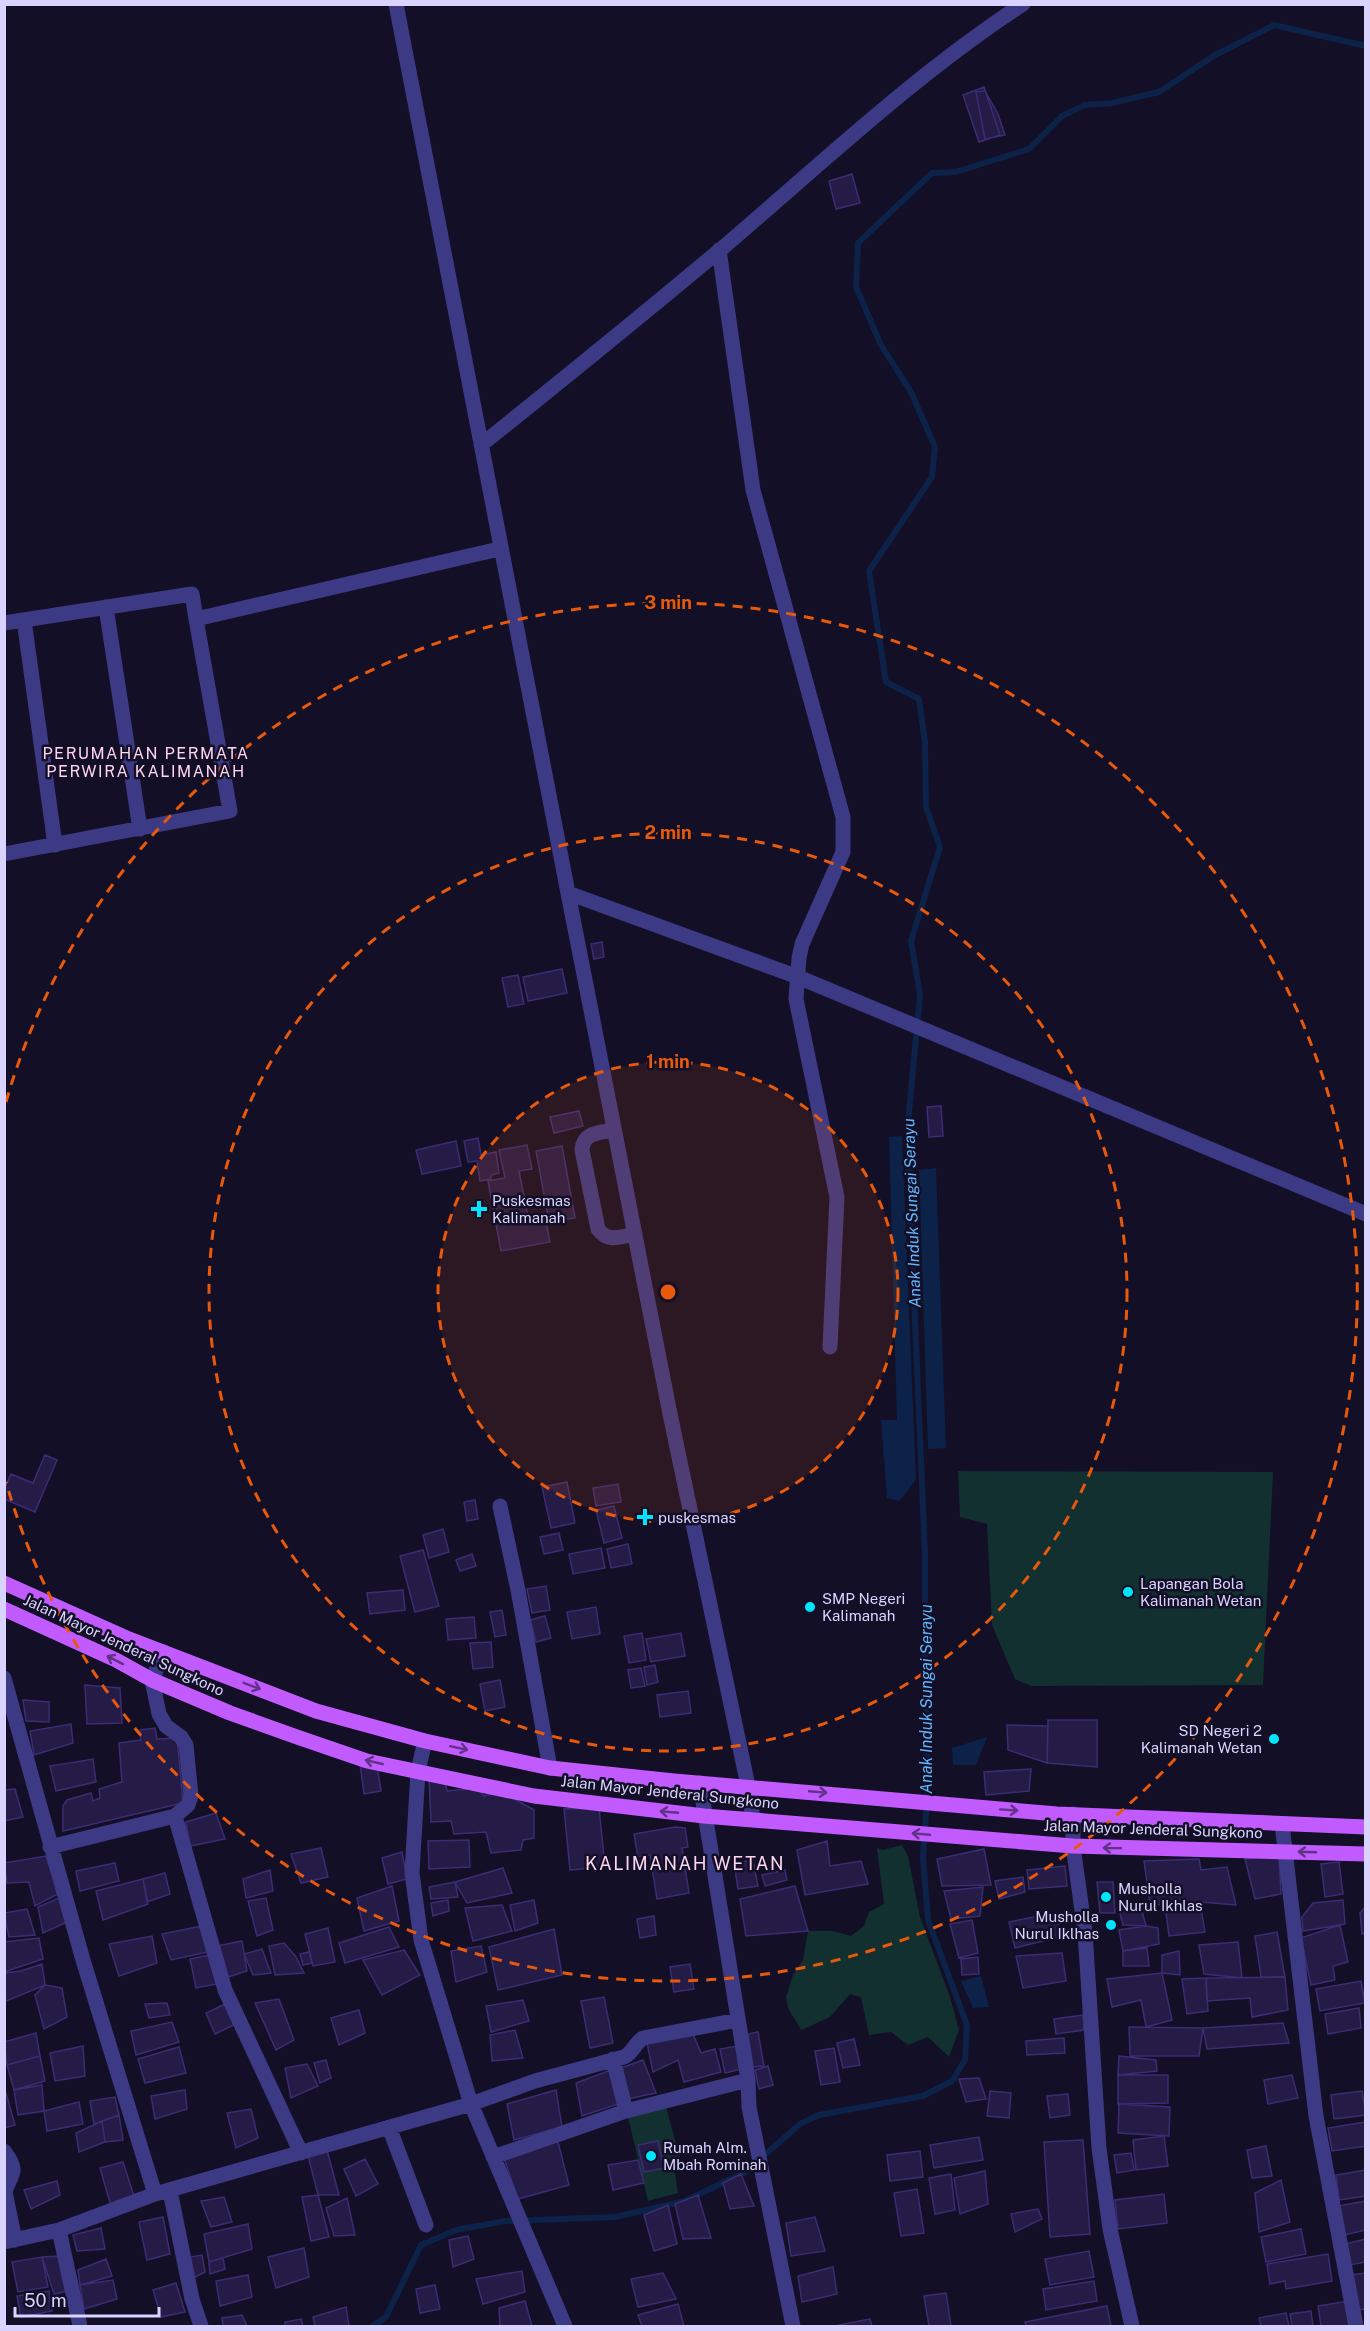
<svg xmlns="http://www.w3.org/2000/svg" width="1370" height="2331" font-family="'Public Sans',sans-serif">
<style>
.green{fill:#12302f}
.water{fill:#0c2248}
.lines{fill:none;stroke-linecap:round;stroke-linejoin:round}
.stream{stroke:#0c2248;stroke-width:6}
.building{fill:#241b47;stroke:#3b2d73;stroke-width:1.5}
.minor{stroke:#3d3a85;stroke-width:15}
.major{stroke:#c25bff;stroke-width:15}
.oneway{stroke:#623188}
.ring{fill:none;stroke:#e8590c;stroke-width:3;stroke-dasharray:10 8}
.poi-dot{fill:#00e5ff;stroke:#130f26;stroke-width:2}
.labels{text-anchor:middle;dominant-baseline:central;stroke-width:5;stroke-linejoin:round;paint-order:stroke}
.poi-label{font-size:15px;fill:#d9d4ff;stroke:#130f26;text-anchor:start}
.street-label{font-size:15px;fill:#d9d4ff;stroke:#130f26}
.neighbourhood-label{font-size:16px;letter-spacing:1.5px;fill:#ffd6f0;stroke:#130f26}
.water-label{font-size:16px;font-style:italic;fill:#62b6ff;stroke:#130f26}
.quarter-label{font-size:18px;letter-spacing:1.5px;fill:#ffd6f0;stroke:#130f26}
.centre{fill:#e8590c;stroke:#130f26;stroke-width:3}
.ring-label{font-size:18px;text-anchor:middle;font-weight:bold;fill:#e8590c;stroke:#130f26;stroke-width:5;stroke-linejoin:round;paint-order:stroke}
</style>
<rect width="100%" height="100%" fill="#130f26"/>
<path class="green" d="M958,1471L1273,1472L1263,1685L1031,1686L1015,1679L992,1625L987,1524L960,1517Z
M902,1845L908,1856L920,1917L950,1997L959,2030L949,2057L928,2037L908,2045L891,2032L869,2035L861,1997L850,1994L830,2017L801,2030L788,2008L786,1997L793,1975L803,1960L808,1931H833L851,1936L864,1926L869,1912L884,1904L877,1848L883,1850Z
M666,2107L680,2158L673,2161L678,2193L648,2201L628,2117Z"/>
<path class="water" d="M902,1136L916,1480L899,1501L887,1498L881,1420H897L889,1137Z
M936,1168L946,1448L928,1449L919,1170Z
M987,1737L976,1765H953L952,1748Z
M981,1976L989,2007L973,2008L961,1981Z"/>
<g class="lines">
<path class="stream" d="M373,2326L386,2317L421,2245L456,2230L505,2221L615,2217L685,2201L745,2172L800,2124L819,2115L923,2096L952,2081L965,2060L967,2025L928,1920L923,1857L928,1784L925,1664V1555L907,1133L920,995L911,941L940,847L926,807L925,742L919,699L886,682L869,571L932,477L935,447L911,392L881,345L856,287L858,243L932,173L956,172L1029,149L1062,116L1085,105L1112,103L1159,92L1215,55L1274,25L1366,46"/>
</g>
<path class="building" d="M984,87L1000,135L979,142L963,95Z
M985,91L998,114L1005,135L985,139L976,92Z
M852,174L860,203L836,209L829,181Z
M602,942L604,957L594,959L591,944Z
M562,969L567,993L528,1001L523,977Z
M518,975L524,1004L508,1007L502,978Z
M941,1106L943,1136L929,1137L927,1107Z
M579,1111L583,1126L554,1133L550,1117Z
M478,1138L481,1155L496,1152L499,1173L491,1175V1179L480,1181L477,1161L468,1162L464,1141Z
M456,1141L461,1166L422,1174L416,1150Z
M527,1145L532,1169L519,1171L528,1217L544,1213L550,1242L501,1251L488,1181L505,1178L499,1150Z
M562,1146L575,1218L549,1222L536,1151Z
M45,1455L57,1460L35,1512L4,1499V1490L11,1474L33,1483Z
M567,1482L575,1523L551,1528L542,1487Z
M618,1484L621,1502L596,1506L593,1488Z
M475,1500L478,1519L467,1521L464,1502Z
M614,1506L622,1538L604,1543L596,1510Z
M443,1529L449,1552L429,1558L423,1535Z
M559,1533L563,1550L544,1554L540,1537Z
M628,1544L632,1564L611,1568L607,1549Z
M601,1548L605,1568L573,1574L569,1554Z
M423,1550L439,1606L415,1612L400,1556Z
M472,1554L476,1566L460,1571L456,1560Z
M546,1586L550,1610L532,1613L527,1589Z
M403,1590L405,1610L370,1614L367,1593Z
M596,1607L600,1634L572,1639L567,1612Z
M502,1610L506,1635L495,1637L490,1612Z
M545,1616L551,1638L536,1642L530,1620Z
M474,1617L476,1638L448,1640L446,1619Z
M642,1633L646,1660L629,1663L624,1636Z
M681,1633L685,1656L651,1662L646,1639Z
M491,1642L493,1667L473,1669L470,1643Z
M655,1665L658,1682L647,1685L644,1667Z
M641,1668L645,1686L631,1688L628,1670Z
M500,1680L505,1707L485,1711L480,1684Z
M85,1685L120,1688L122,1723L87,1724Z
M688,1691L691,1713L660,1717L657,1695Z
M23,1700L49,1702V1722L26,1721Z
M1048,1720H1097V1767L1047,1763Z
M71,1724L73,1743L34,1755L30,1731Z
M1007,1725L1048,1726L1047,1763L1008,1750Z
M155,1728L157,1739L177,1738L183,1803L63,1831V1806L67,1800L91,1793L93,1801L100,1798L99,1789L122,1782L119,1743L141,1740L140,1730Z
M93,1759L96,1782L56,1791L50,1766Z
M360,1764L377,1766L381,1791L364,1794Z
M1031,1769L1029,1791L986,1795L984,1772Z
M429,1778H444L447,1791L478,1788L484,1796L510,1789L509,1796L534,1810V1838L523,1840L521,1850L491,1853L486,1832L454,1834L451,1821L431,1822Z
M15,1789L23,1817L4,1821V1790Z
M599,1808L605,1867L570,1870L564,1809Z
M216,1813L225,1839L190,1846L186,1822Z
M675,1827L685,1828L688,1847L682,1848L689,1893L657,1899L650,1855L638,1857L634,1834Z
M469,1840L470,1867L429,1869L428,1841Z
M827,1841L830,1866L861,1861L868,1884L805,1895L797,1850Z
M321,1848L328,1877L301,1883L291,1854Z
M984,1849L991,1885L942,1886L937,1859Z
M402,1852L407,1879L388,1884L382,1858Z
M46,1856L58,1894L35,1906L29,1882L7,1883L4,1863Z
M1279,1856L1281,1894L1255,1899L1245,1859Z
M1199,1859L1201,1870L1227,1867L1236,1905L1200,1902L1150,1905L1144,1861Z
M753,1860L758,1886L738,1889L734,1863Z
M1339,1862L1343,1894L1325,1897L1321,1864Z
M115,1863L119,1881L80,1891L76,1871Z
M1065,1866L1067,1886L1029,1889L1027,1870Z
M503,1868L512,1893L467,1903L455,1882Z
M270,1870L273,1891L246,1898L243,1879Z
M785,1870L787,1880L765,1886L762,1875Z
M165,1873L170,1894L147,1902L143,1879Z
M1023,1877L1025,1892L999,1899L995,1881Z
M143,1879L148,1904L103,1920L96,1891Z
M455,1882L458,1897L431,1899L429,1887Z
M1097,1882H1113L1115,1913H1100Z
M392,1886L399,1921L364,1931L357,1898Z
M795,1886L808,1931L746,1936L740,1899Z
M983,1887L980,1916L951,1919L944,1891Z
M64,1896L67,1922L43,1933L38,1907Z
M266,1898L273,1930L257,1936L248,1901Z
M448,1900L449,1911L433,1916L431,1903Z
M534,1900L538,1923L515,1931L510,1905Z
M1343,1900L1345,1924L1303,1931L1302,1917L1313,1903Z
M1200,1902L1205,1932L1169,1936L1165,1905Z
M502,1905L512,1931L473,1941L465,1908Z
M1366,1906V1933L1362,1934L1360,1913Z
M1141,1907L1146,1926L1123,1925L1119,1910Z
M27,1909L35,1935L9,1937L4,1913Z
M1054,1913L1063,1936L1015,1948L1009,1922Z
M654,1916L656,1935L640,1938L637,1919Z
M972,1920L978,1953L959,1958L950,1924Z
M1340,1925L1348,1962L1333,1966L1335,1980L1311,1985L1301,1938Z
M202,1926L208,1952L171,1960L162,1934Z
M1146,1926L1158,1928L1159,1944L1123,1951L1119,1930Z
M389,1927L399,1947L345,1963L339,1943Z
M328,1928L335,1962L313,1966L305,1934Z
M554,1929L562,1975L498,1990L489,1947Z
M1277,1932L1285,1977H1261L1255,1936Z
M152,1936L157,1963L119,1976L109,1944Z
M39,1938L43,1959L4,1972V1942Z
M242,1941L247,1971L225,1978L217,1946Z
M1238,1942L1242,1978L1204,1974L1199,1945Z
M284,1943L296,1957L304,1973L275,1975L269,1946Z
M481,1946L487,1972L456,1982L451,1951Z
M1147,1948L1149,1966H1123V1951Z
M262,1949L271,1973L253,1975L244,1954Z
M404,1950L420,1975L382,1995L363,1960Z
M1179,1951L1180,1975L1162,1973V1955Z
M309,1952L312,1963L303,1965L300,1954Z
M1062,1953L1066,1981L1023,1988L1016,1956Z
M210,1955L217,1984L196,1988L190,1959Z
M978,1957L979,1974L962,1975L961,1959Z
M42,1964L45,1985L4,2002V1973L21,1971Z
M690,1964L694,1989L674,1992L670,1967Z
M1162,1973L1172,2020L1146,2027L1141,2000L1112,2007L1107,1979Z
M1285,1977L1288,2010L1252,2017L1250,1998L1207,2001L1206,1978Z
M1206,1978L1208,2011L1187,2014L1182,1979Z
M1361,1981L1365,2003L1320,2011L1316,1989Z
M45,1985L62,1988L67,2017L44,2029L35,1995Z
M604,1997L613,2043L590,2048L581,2001Z
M279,1999L294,2040L276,2050L255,2003Z
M523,2000L529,2021L491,2032L486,2006Z
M167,2003L170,2015L149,2018L145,2004Z
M225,2004L236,2024L215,2034L206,2013Z
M1359,2008L1361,2028L1328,2034L1325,2014Z
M359,2010L365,2033L339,2045L331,2018Z
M1083,2015L1084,2030L1056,2034L1054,2019Z
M172,2022L179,2042L136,2055L131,2031Z
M1283,2023L1289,2043L1207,2049L1203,2028Z
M1129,2027L1203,2028L1199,2056H1130Z
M515,2030L523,2058L492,2061L490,2035Z
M758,2032L764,2066L753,2067L748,2034Z
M36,2033L40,2056L7,2065L4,2042Z
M693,2034L701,2053L715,2049L721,2072L684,2082L678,2060L653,2072L647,2043Z
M1064,2038L1065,2053L1027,2055L1026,2041Z
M854,2039L860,2065L843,2068L837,2043Z
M83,2046L85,2076L55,2081L50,2053Z
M737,2046L742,2069L725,2073L720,2049Z
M179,2047L186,2073L145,2083L138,2059Z
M834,2048L840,2082L821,2085L815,2051Z
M40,2056L45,2081L14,2090L7,2065Z
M1119,2056L1156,2060L1157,2071L1118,2075Z
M326,2060L331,2078L320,2083L314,2063Z
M643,2060L656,2093L627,2099L621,2068Z
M307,2064L318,2086L291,2098L285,2068Z
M768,2066L773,2085L759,2089L755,2070Z
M616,2068L621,2103L582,2116L576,2083Z
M1118,2075H1168V2103L1118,2104Z
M1292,2075L1298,2098L1268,2104L1264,2080Z
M979,2078L986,2099L966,2102L959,2079Z
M42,2085L44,2111L18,2115L14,2090Z
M185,2090L187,2109L155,2119L151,2096Z
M556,2090L562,2127L514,2140L507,2104Z
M990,2091L1011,2093L1009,2118L987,2116Z
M1362,2091L1366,2115L1334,2119L1331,2095Z
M6,2093L15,2125L4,2128V2094Z
M1068,2094L1070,2115L1050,2118L1047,2096Z
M115,2097L119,2115L94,2124L90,2101Z
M79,2102L83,2124L47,2131L44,2111Z
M1119,2104L1170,2107L1169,2136L1118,2133Z
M251,2109L258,2138L236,2148L227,2113Z
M119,2115L123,2140L105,2142L102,2121Z
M102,2121L105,2142L79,2152L76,2133Z
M1366,2122V2146L1332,2151L1328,2128Z
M1164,2136L1168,2166L1136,2170L1133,2140Z
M979,2137L983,2160L934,2168L930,2145Z
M557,2138L569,2185L518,2199L504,2158Z
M1083,2140L1090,2234L1050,2237L1044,2142Z
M658,2141L664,2168L644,2172L638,2145Z
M1266,2146L1272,2176L1252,2178L1247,2150Z
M327,2150L339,2195H318L307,2152Z
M920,2151L923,2177L890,2181L887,2155Z
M1131,2153L1134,2170L1117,2173L1114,2155Z
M365,2159L378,2184L356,2196L344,2169Z
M638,2160L644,2183L613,2190L608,2165Z
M123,2162L134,2196L111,2206L100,2168Z
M1366,2170V2196L1339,2200L1336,2175Z
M985,2171L988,2204L960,2214L954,2178Z
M741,2174L754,2206L730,2209L723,2183Z
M951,2174L955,2210L935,2214L929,2178Z
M1281,2180L1290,2222L1259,2232L1255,2193Z
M57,2181L60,2195L31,2209L24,2190Z
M917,2189L924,2233L901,2236L894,2193Z
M1164,2194L1167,2223L1118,2229L1115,2200Z
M318,2195L329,2237L311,2241L302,2197Z
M698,2195L711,2238L683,2239L675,2204Z
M224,2197L232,2222L211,2227L201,2201Z
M347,2198L355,2235L334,2236L326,2208Z
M1366,2201V2230L1344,2235L1338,2206Z
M668,2205L677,2244L654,2251L644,2215Z
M1038,2209L1042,2219L1015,2232L1011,2214Z
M163,2217L170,2254L147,2260L139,2222Z
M815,2217L825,2251L791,2256L786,2223Z
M248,2224L252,2249L209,2262L204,2234Z
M101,2228L105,2249L77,2251L73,2235Z
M1301,2229L1306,2254L1266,2262L1261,2237Z
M468,2236L474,2259L453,2267L449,2240Z
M1366,2239V2262L1350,2265L1345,2244Z
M304,2248L309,2277L276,2288L268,2257Z
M1089,2251L1094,2277L1050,2285L1045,2259Z
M1328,2254L1332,2281L1286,2289L1285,2281L1270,2284L1267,2264Z
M202,2255L205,2272L193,2278L190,2257Z
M58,2256L68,2291L54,2294L42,2257Z
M42,2257L48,2287L18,2292L12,2262Z
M223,2258L225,2269L210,2274L209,2262Z
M106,2259L112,2276L80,2285L78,2270Z
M833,2267L837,2294L802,2302L798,2276Z
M522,2271L525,2292L483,2304L476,2279Z
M663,2273L676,2299L638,2307L631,2279Z
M1366,2273V2309L1358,2310L1352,2275Z
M248,2275L252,2297L220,2306L216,2281Z
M113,2280L117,2299L84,2309L80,2285Z
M1094,2281L1097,2301L1046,2310L1043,2289Z
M176,2283L185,2312L161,2317L153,2290Z
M435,2285L440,2309L420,2313L416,2289Z
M49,2291L52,2311L21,2317L17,2296Z
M946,2293L951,2326H929L924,2296Z
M525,2301L532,2326H500L499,2308Z
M1348,2301L1353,2326H1321L1318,2306Z
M678,2304L684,2326H642L638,2315Z
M1107,2306L1111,2326H1026L1025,2322Z
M346,2307L349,2326H315L313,2317Z
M1311,2311L1313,2326H1292L1290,2314Z
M1286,2313L1289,2326H1261L1259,2318Z
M242,2315L247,2326H223L222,2318Z
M301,2319L303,2326H285V2322Z
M870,2319L872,2326H834Z"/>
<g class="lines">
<path class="minor" d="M396,4L568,893L798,977L1366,1214
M719,250L753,490L843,817V852L802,944L799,958L796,999L837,1197L830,1347
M481,445C561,381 641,316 720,250C819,166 913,76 1023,4
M106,607L140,829
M24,620L55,845
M4,623L192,594L196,619
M4,854L230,811L196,619L499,549
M568,893L670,1414L748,1786L753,1819
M614,1130C599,1133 583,1132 582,1150L598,1229C608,1243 620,1237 635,1234
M500,1506L518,1590L550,1768
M4,1678L83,1960L155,2194
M425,1741L418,1771L412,1873L421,1940L471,2104L565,2326
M700,1783L748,2080L749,2107L793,2326
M1073,1814V1846L1085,1932L1099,2148L1110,2229L1132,2326
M175,1816L225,1990L301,2153
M1282,1824L1316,2116L1356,2326
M50,1847L175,1816L188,1805L191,1796L186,1745L181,1737L166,1726L159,1714L152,1680L164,1652
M613,2059L626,2111
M389,2127L426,2225
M4,2151C21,2173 10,2174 5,2192L15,2240
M493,2157L626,2111L748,2080
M170,2191L192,2299L201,2326
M59,2230L80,2326
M4,2242L59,2230L155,2194L471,2104L535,2081L624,2057C633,2053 634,2044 643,2038L738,2020"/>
<path class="major" d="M4,1583L129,1639L316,1711L425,1741L550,1768L674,1781L1057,1814L1366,1827
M4,1609L116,1660L152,1680L230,1713L297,1737L367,1761L534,1796L704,1816L1073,1846L1366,1854"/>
</g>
<defs><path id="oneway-shaft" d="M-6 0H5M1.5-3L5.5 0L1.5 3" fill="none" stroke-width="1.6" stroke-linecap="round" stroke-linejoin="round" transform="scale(1.5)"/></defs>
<g class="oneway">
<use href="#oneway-shaft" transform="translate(115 1660) rotate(-153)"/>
<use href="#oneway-shaft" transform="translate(252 1686) rotate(21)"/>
<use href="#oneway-shaft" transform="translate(459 1748) rotate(12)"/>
<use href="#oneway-shaft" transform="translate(374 1762) rotate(-167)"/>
<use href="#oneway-shaft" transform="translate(818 1792) rotate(5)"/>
<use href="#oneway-shaft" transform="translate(1009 1810) rotate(4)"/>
<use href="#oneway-shaft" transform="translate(669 1812) rotate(-175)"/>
<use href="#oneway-shaft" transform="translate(921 1834) rotate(-175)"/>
<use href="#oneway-shaft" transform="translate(1112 1848) rotate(-179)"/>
<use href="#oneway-shaft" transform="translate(1307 1852) rotate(-178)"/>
</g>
<circle cx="668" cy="1292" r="230" fill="#e8590c" fill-opacity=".12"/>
<g class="ring">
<circle cx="668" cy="1292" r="230"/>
<circle cx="668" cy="1292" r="459"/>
<path d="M6 1102A689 689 0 1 1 6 1482"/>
</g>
<g class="poi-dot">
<path d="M476 1200h6v6h6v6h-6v6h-6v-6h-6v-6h6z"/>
<path d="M642 1508h6v6h6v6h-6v6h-6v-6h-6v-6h6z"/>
<circle cx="1128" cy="1592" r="6"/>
<circle cx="810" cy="1607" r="6"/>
<circle cx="1274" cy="1739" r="6"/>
<circle cx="1106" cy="1897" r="6"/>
<circle cx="1111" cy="1925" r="6"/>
<circle cx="651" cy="2156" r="6"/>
</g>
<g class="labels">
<g class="poi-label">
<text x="492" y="1200">Puskesmas<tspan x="492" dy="17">Kalimanah</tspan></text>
<text x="658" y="1517">puskesmas</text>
<text x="1140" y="1583">Lapangan Bola<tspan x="1140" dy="17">Kalimanah Wetan</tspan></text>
<text x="822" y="1598">SMP Negeri<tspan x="822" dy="17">Kalimanah</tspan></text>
<text x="1262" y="1730" text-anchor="end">SD Negeri 2<tspan x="1262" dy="17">Kalimanah Wetan</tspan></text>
<text x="1118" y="1888">Musholla<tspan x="1118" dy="17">Nurul Ikhlas</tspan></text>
<text x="1099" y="1916" text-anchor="end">Musholla<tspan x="1099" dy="17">Nurul Iklhas</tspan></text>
<text x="663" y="2147">Rumah Alm.<tspan x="663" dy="17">Mbah Rominah</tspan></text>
</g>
<g class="street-label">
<text transform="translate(124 1645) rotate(25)">Jalan Mayor Jenderal Sungkono</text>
<text transform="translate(670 1792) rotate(6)">Jalan Mayor Jenderal Sungkono</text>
<text transform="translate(1153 1829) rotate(2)">Jalan Mayor Jenderal Sungkono</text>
</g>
<g class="neighbourhood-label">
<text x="146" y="753">PERUMAHAN PERMATA<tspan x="146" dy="18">PERWIRA KALIMANAH</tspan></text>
</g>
<g class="water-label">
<text transform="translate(912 1213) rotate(-92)">Anak Induk Sungai Serayu</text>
<text transform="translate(926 1699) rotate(-90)">Anak Induk Sungai Serayu</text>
</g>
<g class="quarter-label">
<text x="685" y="1863">KALIMANAH WETAN</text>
</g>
</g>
<circle cx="668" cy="1292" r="9" class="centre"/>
<g class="ring-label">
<text x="668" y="609">3 min</text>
<text x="668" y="839">2 min</text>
<text x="668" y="1068">1 min</text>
</g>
<rect width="1370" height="2331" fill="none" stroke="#d9d4ff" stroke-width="12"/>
<path d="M15 2307v9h144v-9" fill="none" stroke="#d9d4ff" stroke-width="3"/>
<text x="24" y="2307" font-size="18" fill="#d9d4ff" stroke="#130f26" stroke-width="4.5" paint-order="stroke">50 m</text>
</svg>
